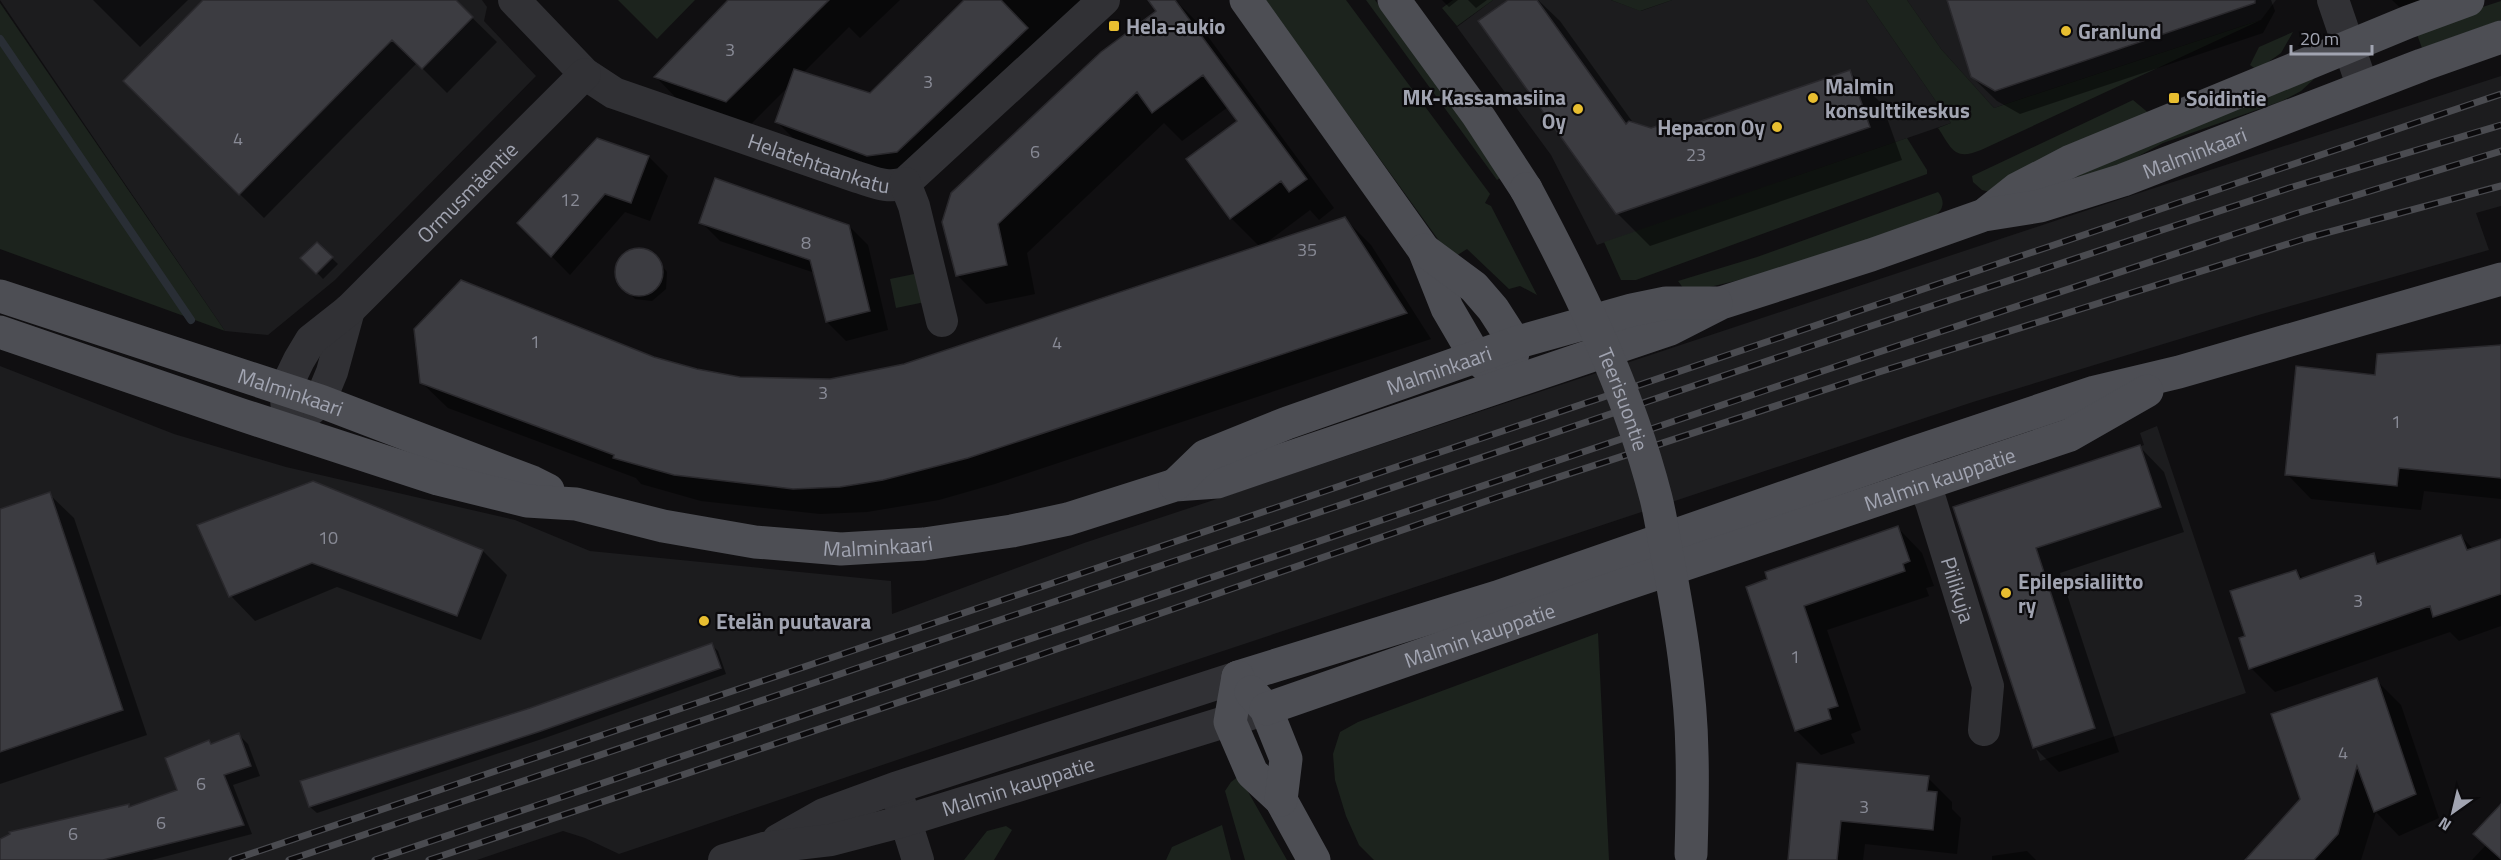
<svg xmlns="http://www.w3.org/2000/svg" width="2501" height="860" font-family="'Titillium Web',sans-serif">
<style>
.built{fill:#1c1c1e}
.green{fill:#1c231d}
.shadow{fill:#0007}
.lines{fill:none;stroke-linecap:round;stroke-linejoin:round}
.stream{stroke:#292e35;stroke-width:8}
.building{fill:#3c3c41;stroke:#2a292d;stroke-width:1.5}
.minor{stroke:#313135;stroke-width:32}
.major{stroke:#4d4e54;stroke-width:33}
.rail-casing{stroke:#4a4b50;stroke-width:7}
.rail{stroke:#0b0a0c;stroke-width:4.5;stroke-dasharray:14;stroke-linecap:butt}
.major-bridge{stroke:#4d4e54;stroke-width:33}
.poi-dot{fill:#e8be30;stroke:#0b0a0c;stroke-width:2}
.labels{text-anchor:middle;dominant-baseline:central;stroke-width:4.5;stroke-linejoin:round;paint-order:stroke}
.number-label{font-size:18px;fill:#888a95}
.poi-label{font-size:21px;font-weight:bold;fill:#a1a4b1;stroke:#0b0a0c;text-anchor:start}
.street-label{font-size:21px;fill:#a1a4b1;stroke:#0b0a0c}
</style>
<rect width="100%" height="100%" fill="#100f11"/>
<path class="built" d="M0,0H482L487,7L484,21L536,76L335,280L268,335L225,331Z
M1493,0H1611L1641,11L1672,0H1866L1951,123L1597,245L1551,155L1457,27Z
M1907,0H2276L2261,20L1994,108L1941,49Z
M2501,76V206L2476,213L2489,250L2262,314L1973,402L1039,712L619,854L585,838L563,831L477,860H0V366L174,434L286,467L515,520L590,551L891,581L892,614L1084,543L2136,194Z
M2157,426L2246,693L2040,761L1956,508L2144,445L2140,433Z"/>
<path class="green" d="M618,0H695L657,39Z
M1265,0H1346L1490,194L1485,203L1491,206L1537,295L1520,286L1509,289L1467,249L1456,256L1445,249Z
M1366,0H1375L1450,102L1500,178L1497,180Z
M1453,0H1493L1457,26L1442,8Z
M1611,0H1672L1640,11Z
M1866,0H1907L1941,49L1994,108L2261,20L1981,150C1954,161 1952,149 1938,128L1951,123Z
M2501,1V20L2422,48L2415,29Z
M0,3L225,331L0,249Z
M2293,32L2281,53L2257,70L2250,65L2259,47Z
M2312,76L2314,79L2301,91L2282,101L2163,143L2133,159L2042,195L2113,157Z
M2133,100L2151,115L1990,192L1982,190L1973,182L1972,176Z
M1907,138L1927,170V174L1636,280H1621L1604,242Z
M1938,192C1944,199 1945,208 1936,215C1925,223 1905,226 1893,231C1825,256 1756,278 1686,292L1678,281L1757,257Z
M919,273L925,302L896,308L890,279Z
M1598,633L1609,860H1374L1359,845L1346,816L1335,780L1333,754L1340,732L1358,722Z
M1239,776L1287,860H1245L1225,791L1231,782Z
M1222,825L1231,860H1166L1172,847Z
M1006,826L1012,830L994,860H964L987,831Z"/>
<path class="shadow" d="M93,0H188L140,47Z
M205,0H454L497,42L447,93L417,63L264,218L125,81Z
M730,0H900L860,38L849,27L803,73L871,94L966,0H1095L892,179L801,146L777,122L789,86L750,125L679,101L656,77Z
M1160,0H1175L1198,23L1334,208L1319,220L1310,210L1262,246L1345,219L1371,245L1431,339L995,484L939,500L867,512L820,514L701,501L641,484L636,478L448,408L421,382L653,358L739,379L830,380L904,366L1260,247L1231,218L1239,121L1228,107L1182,141L1164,123L1027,253L1035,294L986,304L957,275L1158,12Z
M1442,0H1458L1449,7Z
M1468,0H1487L1476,8Z
M1511,0H1538L1560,21L1634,124L1651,130L1656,128L1664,135L1850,72L1882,104L1902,160L1650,246L1617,213Z
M1948,0H2271L2275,11L2263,33L2020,114L1997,101L1972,77Z
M2392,0H2466L2411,18Z
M649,157L668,176L650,221L625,212L570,275L519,223Z
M701,222L849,226L868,245L888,330L846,341L827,322L815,273L720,241Z
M317,244L338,264L323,279L303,258Z
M641,249L656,258L667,272L666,289L652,301L635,299L617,279L618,261L632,250Z
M2501,346V499L2424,491L2421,510L2311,499L2287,474L2376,376Z
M2140,447L2164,472L2184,532L2060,573L2119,752L2059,772L2034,747L1955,508Z
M313,483L483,551L507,575L481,640L337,587L255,621L231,596L199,526Z
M49,494L74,518L147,735L0,784V510Z
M1898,528L1922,553L1934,586L1926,588L1929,596L1827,630L1861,730L1851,734L1855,743L1821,755L1796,730L1769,580Z
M2461,536L2474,550L2501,540V626L2459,641L2450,632L2275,692L2251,668L2247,637L2296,571L2304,579L2373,555L2382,564Z
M712,645L718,651L726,674L545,738L317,813L310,807L302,782L530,709Z
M2376,680L2401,705L2439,818L2399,836L2376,812L2361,860H2247L2302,799Z
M239,735L248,744L260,776L233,785L252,834L152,860H0V840L128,806L131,808L179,791L212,745Z
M1798,765L1928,778L1952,802V809L1961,818L1957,854L1865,844L1863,860H1789Z
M2501,811V860H2472L2486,845Z
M2027,851L2036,860H1992V856Z"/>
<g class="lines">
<path class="stream" d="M0,39L191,320"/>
</g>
<path class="building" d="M203,0H456L473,17L422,69L392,40L239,195L123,81Z
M728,0H829L726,102L654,77Z
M964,0H1001L1028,28L897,152L867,156L775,122L794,69L870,93Z
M1148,0H1175L1307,179L1289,192L1281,181L1230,219L1186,159L1237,121L1203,75L1152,113L1137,92L998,224L1007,265L956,276L942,222L951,193L1101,52L1156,11Z
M1508,0H1537L1626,124L1629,121L1651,128L1657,126L1660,135L1850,70L1870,127L1616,214L1478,21Z
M1947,0H2255V3L1995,91L1971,77Z
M597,138L649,156L631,203L605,194L551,257L517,223Z
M715,178L849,225L870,311L826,322L810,260L699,223Z
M1345,217L1407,313L968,458L883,480L840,487L793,489L674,475L613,458L614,455L420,383L414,329L461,280L654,357L697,369L740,377L830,379L904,364Z
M317,242L333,257L316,274L300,258Z
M615 272a24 24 0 1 1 48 0a24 24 0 1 1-48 0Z
M2501,345V478L2399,468L2397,486L2285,475L2296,366L2375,375L2377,354Z
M2140,445L2161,507L2036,548L2095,728L2033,748L1953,507Z
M313,481L483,550L457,616L312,563L229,597L197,525Z
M50,492L123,710L0,752V509Z
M1898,526L1910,561L1903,564L1905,571L1804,606L1838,706L1828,709L1831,719L1795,731L1746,587L1767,579L1765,572Z
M2461,535L2467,550L2501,539V594L2433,617L2430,606L2249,669L2239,638L2245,636L2230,591L2296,570L2300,579L2374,553L2377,564Z
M712,643L721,668L538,732L309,807L300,781L530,708Z
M2377,678L2416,794L2374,812L2357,766L2338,834L2314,860H2245L2300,799L2271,714Z
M239,733L251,766L224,775L244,825L103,860H0V839L10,834L9,832L129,804V807L177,790L165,758L209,740L211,744Z
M1797,763L1929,776L1927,791L1937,792L1933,830L1841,821L1837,860H1788Z
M2501,804V859L2473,834Z"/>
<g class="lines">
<g class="minor">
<path id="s1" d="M514,0L585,74L614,93L857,177C874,182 887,189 905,183L1104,0"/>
<path d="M2333,0L2363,88"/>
<path d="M905,183L914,206L942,321"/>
<path d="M300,419L320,401L332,372L349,310"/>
<path id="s2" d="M289,430L285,389L299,360L311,340L349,310L585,74"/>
<path id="s3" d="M1914,459L1931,502L1988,686L1984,730"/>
<path d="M899,800L918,860"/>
<path d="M778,840L824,814L895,788L1238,677"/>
<path id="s4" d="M724,860L764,848L831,840L904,821L1254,713"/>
</g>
<g class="major">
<path d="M1246,0L1424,250L1447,308L1475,356L1490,369"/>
<path d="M1394,0L1477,114L1526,189"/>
<path d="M1988,212L2017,189L2071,161L2408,22L2468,0"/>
<path d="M1424,250L1474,287L1493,309L1515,343L1511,362"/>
<path id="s5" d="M0,296L320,401L532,482L548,490"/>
<path id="s6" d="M0,332L242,415L438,479L527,501L576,504L663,526L755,542L841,549L924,544L1012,531L1068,519L1175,485L1217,482L1670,329L1721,303L1871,255L1984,215L2040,206L2123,180L2422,65L2501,37"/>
<path id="s7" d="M1175,485L1205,456L1287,423L1515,343L1632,310L1666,303H1716"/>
<path d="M1238,677L1497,597L1912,453L2095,392L2179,372L2501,279"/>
<path d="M1238,677L1230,722L1252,773L1281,800L1314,860"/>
<path d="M1251,692L1266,709L1286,759L1281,800"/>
<path id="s8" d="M1266,709L1617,587L2070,435L2147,391"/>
</g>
<g class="rail-casing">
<path id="rail" d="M232,860L2501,94
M289,860L1865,328L2289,188L2501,125
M375,860L1873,354L2298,213L2501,151
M429,860L1028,659L1498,497L1879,372L2307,238L2501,186"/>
</g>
<use href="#rail" class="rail"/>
<path class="major-bridge" id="s9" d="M1526,189C1579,288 1628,389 1656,498C1661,518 1664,540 1668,560C1680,623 1691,689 1692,754C1693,787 1692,821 1691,854"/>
</g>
<g class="poi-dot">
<rect x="1108" y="20" width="12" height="12" rx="3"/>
<circle cx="2066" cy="31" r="6"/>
<circle cx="1813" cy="98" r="6"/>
<rect x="2168" y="92" width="12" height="12" rx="3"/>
<circle cx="1578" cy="109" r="6"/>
<circle cx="1777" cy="127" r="6"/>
<circle cx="2006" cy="593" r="6"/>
<circle cx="704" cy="621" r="6"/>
</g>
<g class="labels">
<g class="number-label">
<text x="730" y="49">3</text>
<text x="928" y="81">3</text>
<text x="238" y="138">4</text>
<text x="1035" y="151">6</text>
<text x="1696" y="154">23</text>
<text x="570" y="199">12</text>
<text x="806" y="242">8</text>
<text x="1307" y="249">35</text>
<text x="535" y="341">1</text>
<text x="1057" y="342">4</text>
<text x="823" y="392">3</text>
<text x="2396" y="421">1</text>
<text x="328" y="537">10</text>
<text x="2358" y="600">3</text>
<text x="1795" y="656">1</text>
<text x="2343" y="752">4</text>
<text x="201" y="783">6</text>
<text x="1864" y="806">3</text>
<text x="161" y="822">6</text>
<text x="73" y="833">6</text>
</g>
<g class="poi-label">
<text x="1126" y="26">Hela-aukio</text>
<text x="2078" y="31">Granlund</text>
<text x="1825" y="86">Malmin<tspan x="1825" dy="24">konsulttikeskus</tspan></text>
<text x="1566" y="97" text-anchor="end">MK-Kassamasiina<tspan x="1566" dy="24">Oy</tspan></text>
<text x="2186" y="98">Soidintie</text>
<text x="1765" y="127" text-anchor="end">Hepacon Oy</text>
<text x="2018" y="581">Epilepsialiitto<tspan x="2018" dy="24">ry</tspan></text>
<text x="716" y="621">Etelän puutavara</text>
</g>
<g class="street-label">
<text stroke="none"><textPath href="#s6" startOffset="2289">Malminkaari</textPath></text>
<text stroke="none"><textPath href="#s1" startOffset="354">Helatehtaankatu</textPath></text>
<text stroke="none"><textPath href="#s2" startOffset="312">Ormusmäentie</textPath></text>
<text stroke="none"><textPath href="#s7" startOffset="291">Malminkaari</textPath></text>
<text stroke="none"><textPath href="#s5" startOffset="306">Malminkaari</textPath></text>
<text stroke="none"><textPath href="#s9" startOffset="232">Teerisuontie</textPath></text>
<text stroke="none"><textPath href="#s8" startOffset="712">Malmin kauppatie</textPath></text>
<text stroke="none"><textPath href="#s6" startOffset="909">Malminkaari</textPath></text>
<text stroke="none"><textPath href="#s3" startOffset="138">Piilikuja</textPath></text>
<text stroke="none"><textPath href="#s8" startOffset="226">Malmin kauppatie</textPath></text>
<text stroke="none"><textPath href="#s4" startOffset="304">Malmin kauppatie</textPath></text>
</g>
</g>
<g transform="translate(2453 812) rotate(214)" stroke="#0b0a0c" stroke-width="4.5" paint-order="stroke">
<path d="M0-4.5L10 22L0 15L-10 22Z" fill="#a1a4b1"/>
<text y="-9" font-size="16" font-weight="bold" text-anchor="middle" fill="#a1a4b1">N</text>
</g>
<path d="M2291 45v9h81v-9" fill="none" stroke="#a1a4b1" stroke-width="3"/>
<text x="2300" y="45" font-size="18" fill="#a1a4b1" stroke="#0b0a0c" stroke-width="4.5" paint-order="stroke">20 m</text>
</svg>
